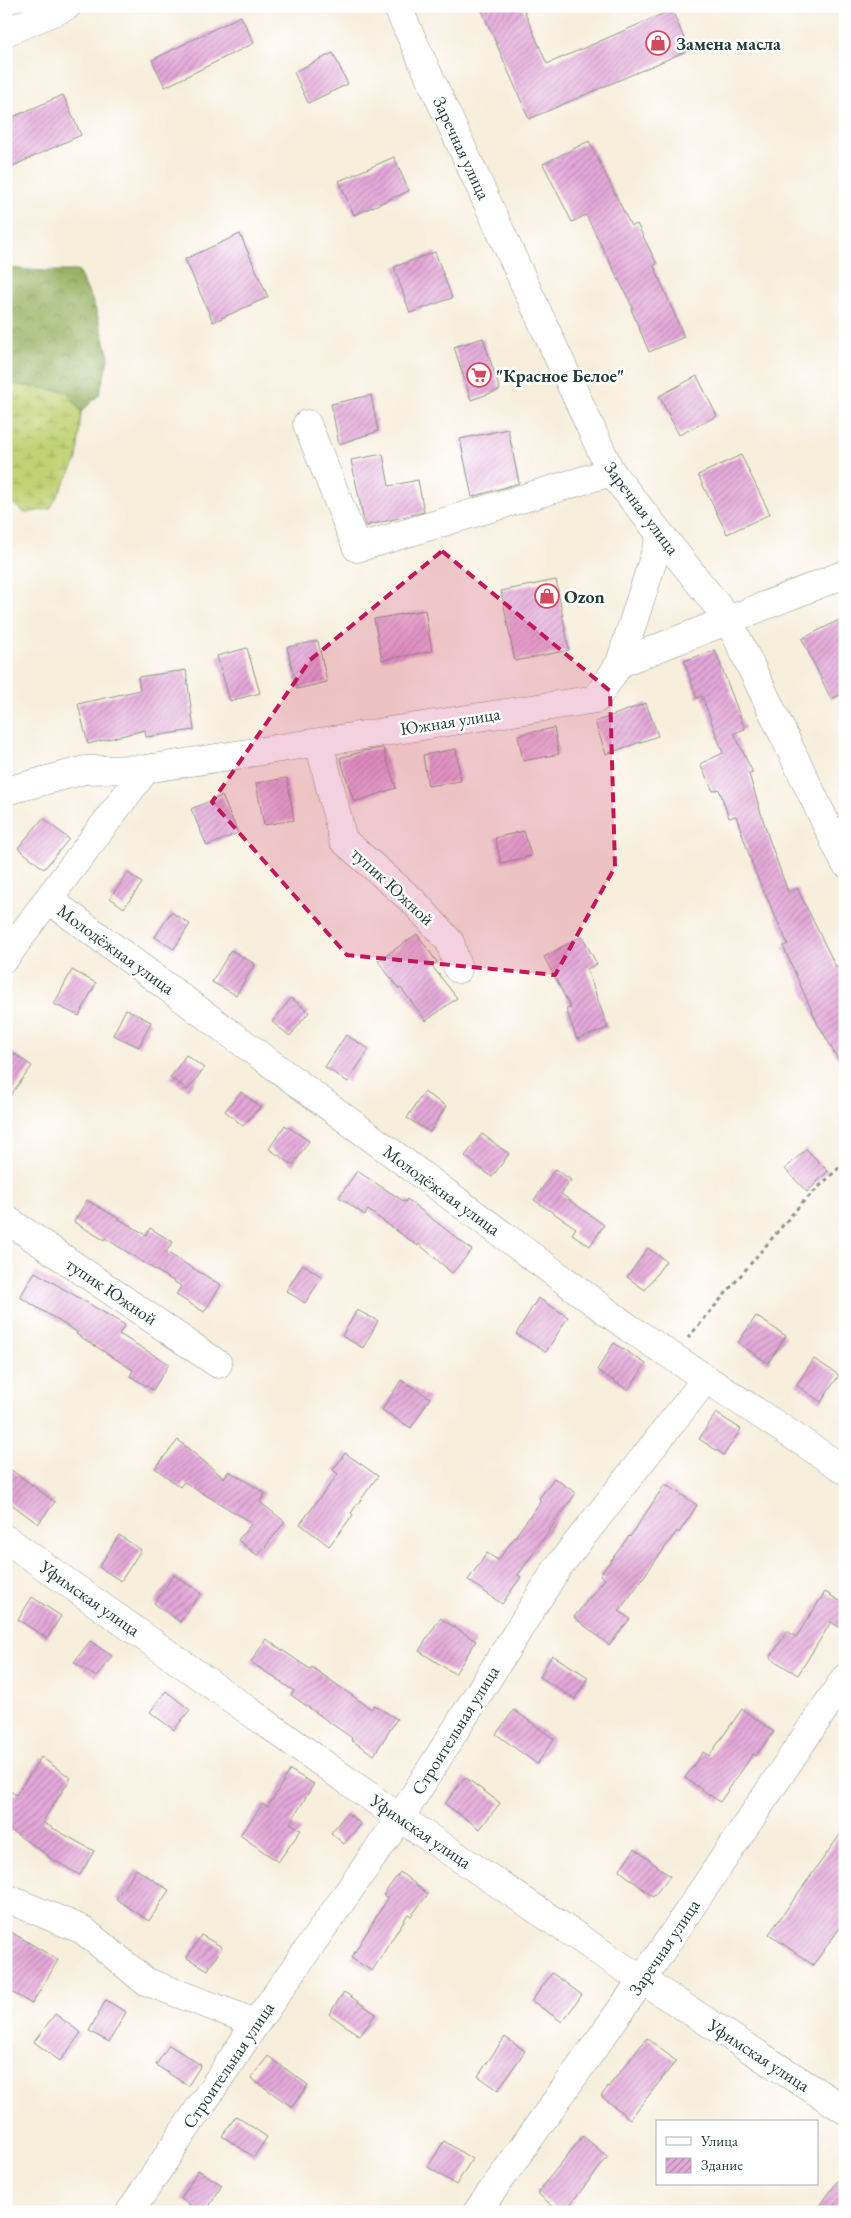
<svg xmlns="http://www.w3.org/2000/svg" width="851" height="2218" font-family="'EB Garamond',serif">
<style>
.forest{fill:url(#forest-crowns);stroke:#5c784c}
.wetland{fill:url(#wetland-marsh);stroke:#708754}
.building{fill:url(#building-hatch)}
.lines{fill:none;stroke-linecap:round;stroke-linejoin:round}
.minor-casing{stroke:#8b9688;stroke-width:29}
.path{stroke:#8b9688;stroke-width:3;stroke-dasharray:4 4;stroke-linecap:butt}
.minor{stroke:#fff;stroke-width:28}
.marked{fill:#c2185b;fill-opacity:0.2;stroke:#c2185b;stroke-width:4;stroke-dasharray:10 6;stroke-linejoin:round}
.labels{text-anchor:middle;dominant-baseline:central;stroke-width:5;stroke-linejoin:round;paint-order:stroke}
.poi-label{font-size:18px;font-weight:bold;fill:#1f3d34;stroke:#fff;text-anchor:start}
.street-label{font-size:18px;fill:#1f3d34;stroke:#fff}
</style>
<defs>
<pattern id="forest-crowns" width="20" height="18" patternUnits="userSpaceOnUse" patternTransform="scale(1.25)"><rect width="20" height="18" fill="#98b365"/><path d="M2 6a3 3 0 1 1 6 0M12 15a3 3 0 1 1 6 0" fill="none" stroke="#7b9354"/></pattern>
<pattern id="wetland-marsh" width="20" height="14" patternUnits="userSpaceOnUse" patternTransform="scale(1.25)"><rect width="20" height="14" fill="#c1d173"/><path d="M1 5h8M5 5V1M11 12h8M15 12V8" fill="none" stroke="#a5b464"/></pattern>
<pattern id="building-hatch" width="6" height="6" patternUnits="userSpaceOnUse" patternTransform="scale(1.25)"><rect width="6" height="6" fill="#e4a7d9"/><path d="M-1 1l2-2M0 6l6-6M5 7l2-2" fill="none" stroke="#b889b1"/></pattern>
</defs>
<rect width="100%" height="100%" fill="#fff"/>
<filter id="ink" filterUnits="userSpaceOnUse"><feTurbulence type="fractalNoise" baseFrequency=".02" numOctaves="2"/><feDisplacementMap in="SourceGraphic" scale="10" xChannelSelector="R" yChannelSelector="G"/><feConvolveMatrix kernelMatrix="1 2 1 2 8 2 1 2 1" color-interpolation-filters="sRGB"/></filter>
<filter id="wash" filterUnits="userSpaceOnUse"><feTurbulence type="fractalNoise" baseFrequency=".0096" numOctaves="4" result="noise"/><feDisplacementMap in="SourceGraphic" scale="20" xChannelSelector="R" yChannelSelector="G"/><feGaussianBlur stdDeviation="1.12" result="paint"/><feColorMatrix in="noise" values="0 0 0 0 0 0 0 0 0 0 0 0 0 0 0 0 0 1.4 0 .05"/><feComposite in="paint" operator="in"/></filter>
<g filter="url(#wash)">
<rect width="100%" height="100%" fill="#f7eedc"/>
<path class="forest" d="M6,268L43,271H78L94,304L109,356L99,395L81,412L68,392L10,384L6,385Z"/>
<path class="wetland" d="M10,384L68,392L81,412L77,460L50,509L25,513L6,498V385Z"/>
<g id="blocks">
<path class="building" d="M480,6H522L547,64L672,10L689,50L529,119Z
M241,16L254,43L165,87L152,60Z
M333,53L348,84L308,103L294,72Z
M63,95L81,135L6,169V120Z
M589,141L631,226L637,224L657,264L654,266L684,337L649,352L631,309L633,308L586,215L572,222L543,164Z
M394,157L409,191L354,215L339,181Z
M240,234L268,297L213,322L185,259Z
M435,252L452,298L410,313L394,267Z
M483,338L500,390L471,400L454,347Z
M697,376L717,416L679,435L659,396Z
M371,395L378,431L339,444L331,404Z
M508,429L519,483L472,497L460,439Z
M383,454L389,486L418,480L424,512L365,526L351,460Z
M741,455L770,514L727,534L698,475Z
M556,580L569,650L515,661L501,591Z
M425,610L432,651L382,660L374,619Z
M845,617V693L831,699L802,639Z
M318,641L327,682L297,689L287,647Z
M247,648L260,693L230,701L217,656Z
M715,650L745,729L734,733L753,773L749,774L768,836L788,892L797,888L836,967L845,963V1072L820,1027H819L783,946L788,944L755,872L736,816L729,818L719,789L713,791L700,764L723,753L702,696L697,698L684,661Z
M186,670L194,730L146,737L145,730L88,744L78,704L140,690L138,677Z
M646,703L658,736L606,754L595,722Z
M554,728L559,754L523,761L518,735Z
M383,748L396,788L354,802L340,758L364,751Z
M456,749L461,781L428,786L423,755Z
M287,778L294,820L264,825L256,783Z
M222,796L238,833L207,846L191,809Z
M43,818L69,839L44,869L18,848Z
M524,831L531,856L501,863L495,838Z
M128,873L142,883L124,908L110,898Z
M171,912L190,924L174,949L155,937Z
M417,934L437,962L432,966L457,998L426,1021L401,988L399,989L378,961Z
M582,936L597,964L587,969L608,1028L577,1039L566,1009L571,1008L544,957Z
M231,950L255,964L236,995L212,982Z
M72,970L96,983L79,1016L54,1004Z
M291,998L309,1012L290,1036L272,1022Z
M126,1009L151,1022L139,1047L113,1035Z
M346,1035L369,1049L348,1082L325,1067Z
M6,1048L32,1066L6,1101Z
M186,1055L204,1068L188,1090L170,1078Z
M241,1092L260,1107L243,1126L225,1111Z
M424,1092L446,1106L430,1132L407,1118Z
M285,1125L309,1141L293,1165L269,1149Z
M482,1134L509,1154L492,1177L465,1156Z
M806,1149L828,1171L807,1192L785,1169Z
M555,1169L571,1180L561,1194L604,1225L590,1246L572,1234L576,1228L534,1200Z
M357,1171L405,1202L407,1199L472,1250L452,1273L419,1244L418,1246L368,1210L365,1215L339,1197Z
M87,1200L146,1235L150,1228L173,1242L166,1252L221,1285L204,1312L176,1295L181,1286L105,1238L104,1240L74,1222Z
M648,1248L666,1261L645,1290L627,1277Z
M303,1264L322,1277L305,1303L286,1291Z
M35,1272L125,1325L119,1334L169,1364L153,1390L130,1376L133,1370L76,1334L77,1332L20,1297Z
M538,1298L568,1317L546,1352L516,1334Z
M357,1310L378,1321L363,1348L342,1336Z
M756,1316L786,1336L768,1363L738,1343Z
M614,1343L646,1364L628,1390L597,1370Z
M814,1359L839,1375L821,1402L796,1385Z
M401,1380L430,1398L411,1428L382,1410Z
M716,1413L741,1429L724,1455L699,1439Z
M178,1440L224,1478L229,1471L265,1493L260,1502L285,1522L258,1556L238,1540L252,1523L184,1482L180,1487L155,1468Z
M345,1453L378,1476L351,1513L353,1515L329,1546L300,1524L338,1474L333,1470Z
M6,1466L55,1502L38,1524L6,1500Z
M554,1478L576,1493L518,1575L521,1577L502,1604L468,1580L487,1553L498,1560L541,1501L539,1499Z
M665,1484L697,1505L679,1533L677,1531L619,1611L630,1619L609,1645L574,1617L605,1579L600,1575L629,1536L630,1537Z
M119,1535L141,1550L121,1581L99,1567Z
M174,1575L201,1593L180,1622L154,1603Z
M825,1592L845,1604V1631L831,1622L798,1675L770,1658L787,1631L796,1637Z
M32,1597L61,1616L47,1638L18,1620Z
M440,1618L476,1641L455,1674L419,1651Z
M266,1639L310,1669L312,1667L371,1709L374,1705L397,1719L374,1755L351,1740L352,1738L291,1695L294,1691L251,1662Z
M90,1641L112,1656L96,1677L74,1662Z
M552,1655L588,1677L575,1699L540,1677Z
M166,1691L190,1710L174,1730L150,1712Z
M742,1709L774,1732L756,1756L753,1754L720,1802L685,1778L703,1752L709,1756Z
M514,1710L554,1739L537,1764L496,1734Z
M41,1757L71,1778L42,1822L94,1851L80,1875L48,1857L49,1856L6,1827V1788L16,1795Z
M290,1770L314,1784L290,1823L301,1830L278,1862L240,1835L263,1804L268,1807Z
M465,1777L500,1803L480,1829L445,1804Z
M347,1813L361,1824L344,1844L331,1833Z
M845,1828V1921L813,1965L769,1934Z
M635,1849L670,1876L653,1897L619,1870Z
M136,1869L169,1890L149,1921L116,1899Z
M400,1872L428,1894L411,1916L408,1914L372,1971L351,1958L388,1898L383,1895Z
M6,1929L58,1960L32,2004L6,1989Z
M201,1935L222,1947L208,1970L187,1958Z
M552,1973L582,1995L562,2022L532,2001Z
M344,1992L376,2014L360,2036L329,2014Z
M106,2000L126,2012L109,2042L89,2031Z
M55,2014L81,2033L60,2061L34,2042Z
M505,2037L525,2051L498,2090L478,2076Z
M647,2038L676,2061L630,2119L601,2096Z
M169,2045L201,2065L188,2086L156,2065Z
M268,2056L308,2085L292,2107L251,2078Z
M236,2116L267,2137L254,2157L222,2136Z
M583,2136L608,2157L564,2212H560L537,2193Z
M444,2141L472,2159L456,2185L428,2167Z
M198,2170L222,2185L206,2212H201L181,2199Z
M845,2170V2212H816Z"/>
</g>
</g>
<g filter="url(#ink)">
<use href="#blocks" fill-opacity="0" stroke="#8b9688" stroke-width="1"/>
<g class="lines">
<g class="minor-casing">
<path id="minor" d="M397,6L611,472L728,619L845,863
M6,32L67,6
M307,424L357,548L611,472
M620,663L661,535
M319,742L343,840L415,903L450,942L458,969
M6,791L85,770L146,769L596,699L620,663L845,574
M48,899L629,1328L845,1470
M6,957L48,899L146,769
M6,1219L218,1364
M6,1539L400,1818L642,1980L845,2110
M6,1898L83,1930L145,1981L256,2023
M130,2212L256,2023L400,1818L558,1567L705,1380
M477,2212L642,1980L845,1678"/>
</g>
<path class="path" d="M688,1338L800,1205L845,1162"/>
<use href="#minor" class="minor"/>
</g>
</g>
<path class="marked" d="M442,551L610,691L615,867L555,975L347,955L212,802L310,660Z"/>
<defs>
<g id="shop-ring" transform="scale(1.25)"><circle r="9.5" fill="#fff" stroke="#d1495b" stroke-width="1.5"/><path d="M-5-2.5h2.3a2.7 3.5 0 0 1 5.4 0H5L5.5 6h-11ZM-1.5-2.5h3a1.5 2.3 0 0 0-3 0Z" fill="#d1495b"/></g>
<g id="supermarket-ring" transform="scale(1.25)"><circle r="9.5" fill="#fff" stroke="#d1495b" stroke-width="1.5"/><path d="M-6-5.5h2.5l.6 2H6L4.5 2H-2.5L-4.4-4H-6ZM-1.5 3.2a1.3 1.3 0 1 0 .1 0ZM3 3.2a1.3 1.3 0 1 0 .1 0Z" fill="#d1495b"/></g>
</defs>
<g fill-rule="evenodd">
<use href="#shop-ring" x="658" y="43"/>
<use href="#supermarket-ring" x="479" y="375"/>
<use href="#shop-ring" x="547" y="596"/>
</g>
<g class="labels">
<g class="poi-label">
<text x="676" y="43">Замена масла</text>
<text x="496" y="375">"Красное Белое"</text>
<text x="564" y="596">Ozon</text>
</g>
<g class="street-label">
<text transform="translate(462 148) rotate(65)">Заречная улица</text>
<text transform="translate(642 508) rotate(53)">Заречная улица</text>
<text transform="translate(450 721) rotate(-9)">Южная улица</text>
<text transform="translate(393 886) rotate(43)">тупик Южной</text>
<text transform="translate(116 949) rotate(36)">Молодёжная улица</text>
<text transform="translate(442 1190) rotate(36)">Молодёжная улица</text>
<text transform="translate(112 1291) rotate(34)">тупик Южной</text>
<text transform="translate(90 1598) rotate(35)">Уфимская улица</text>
<text transform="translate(455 1730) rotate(-58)">Строительная улица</text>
<text transform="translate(421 1831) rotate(34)">Уфимская улица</text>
<text transform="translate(664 1947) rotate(-56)">Заречная улица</text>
<text transform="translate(759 2055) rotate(33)">Уфимская улица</text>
<text transform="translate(228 2065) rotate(-56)">Строительная улица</text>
</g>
</g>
<rect width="851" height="2218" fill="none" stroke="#fff" stroke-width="25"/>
<rect x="656" y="2120" width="162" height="65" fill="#ffffff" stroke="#a5b1ae"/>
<rect x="666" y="2137" width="25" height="8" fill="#ffffff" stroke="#a5b1ae"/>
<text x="701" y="2146" font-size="15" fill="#1f3d34">Улица</text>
<rect x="666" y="2158" width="25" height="15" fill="url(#building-hatch)" stroke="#a5b1ae"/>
<text x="701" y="2170" font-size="15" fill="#1f3d34">Здание</text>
</svg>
